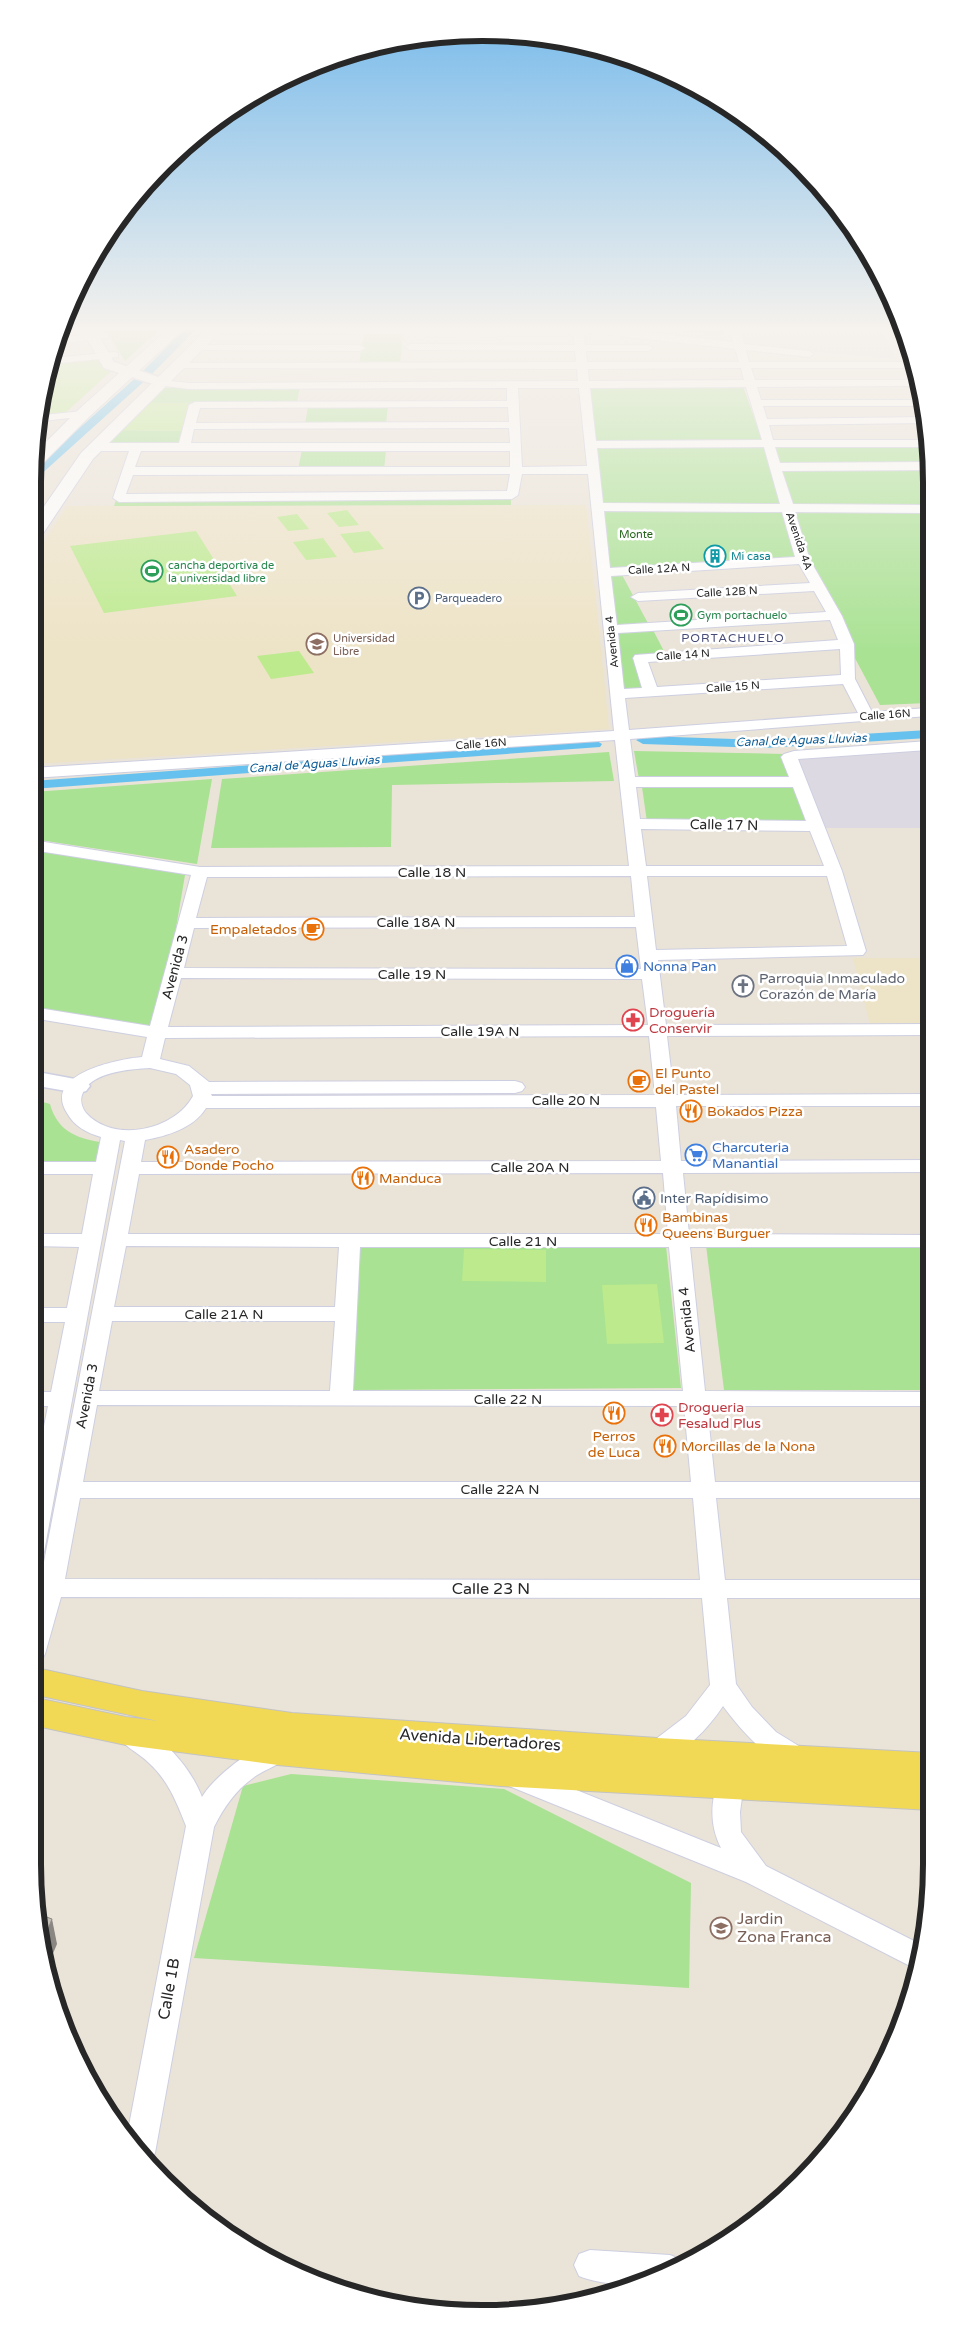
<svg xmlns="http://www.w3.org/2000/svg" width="964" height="2346" font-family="'Varela Round',sans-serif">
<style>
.industrial{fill:#dcd9e2}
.education{fill:#ede3c6}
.green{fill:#a8e292}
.pitch{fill:#bcea8d}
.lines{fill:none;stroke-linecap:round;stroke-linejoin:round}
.canal{fill:#67c1ef;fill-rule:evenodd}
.minor-casing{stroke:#cdcfe1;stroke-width:2}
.tertiary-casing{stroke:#cdcfe1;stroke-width:3}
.secondary-casing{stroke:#cdcfe1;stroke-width:2}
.primary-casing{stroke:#c3c3c3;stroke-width:2}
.minor{fill:#fff;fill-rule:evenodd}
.tertiary{fill:#fff;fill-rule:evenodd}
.secondary{fill:#fff;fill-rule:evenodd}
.primary{fill:#f2d955;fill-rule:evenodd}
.wall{fill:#a9a59e}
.shaded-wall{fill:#8a8681}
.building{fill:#c5c0b8;stroke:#8a8681}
.labels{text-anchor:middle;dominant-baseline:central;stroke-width:5;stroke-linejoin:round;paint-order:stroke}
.far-park-label{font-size:11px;fill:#226318;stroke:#fff}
.far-street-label{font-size:11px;fill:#272727;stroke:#fff}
.far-culture-label{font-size:11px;fill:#0d838f;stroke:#fff;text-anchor:start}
.far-leisure-label{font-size:11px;fill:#27864d;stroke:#fff;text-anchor:start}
.far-service-label{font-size:11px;fill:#4e5e75;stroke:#fff;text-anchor:start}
.far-education-label{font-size:11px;fill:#785e54;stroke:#fff;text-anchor:start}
.far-neighbourhood-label{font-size:12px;letter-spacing:1px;fill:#474c77;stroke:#fff}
.far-water-label{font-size:12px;font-style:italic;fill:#0b5c96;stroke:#fff}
.street-label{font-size:14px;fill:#272727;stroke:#fff}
.food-label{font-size:14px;fill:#c56008;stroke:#fff;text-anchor:start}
.shop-label{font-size:14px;fill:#366cbe;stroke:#fff;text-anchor:start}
.worship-label{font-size:14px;fill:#5b616d;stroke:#fff;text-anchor:start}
.health-label{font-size:14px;fill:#be3a42;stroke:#fff;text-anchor:start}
.service-label{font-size:14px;fill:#4e5e75;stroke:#fff;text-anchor:start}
.near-street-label{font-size:16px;fill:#272727;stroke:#fff}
.near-education-label{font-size:16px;fill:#785e54;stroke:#fff;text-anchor:start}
.rim{fill:none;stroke:#272727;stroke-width:6}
</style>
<rect width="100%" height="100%" fill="#eae3d8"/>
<path class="industrial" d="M723,328L726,343L585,329Z
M735,328H880L896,359L739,345Z
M928,749L929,828H818L794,756Z"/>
<path class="education" d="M586,505L609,729L33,764V559L67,506Z
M853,958H929V1028H871Z"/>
<path class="green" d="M104,328H161L125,361Z
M365,328L403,331L400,364L359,365Z
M583,385L743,386L763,443L928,442V703L880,705L803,561L605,572Z
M300,387L297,402L138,403L153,388Z
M388,406L386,424H305L308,407Z
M114,430L184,431L179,445H104Z
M302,450H386L384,470H298Z
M116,500H511V505L114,506Z
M621,573L650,627L616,630L609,574Z
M653,630L667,657L637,660L647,693L622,694L616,633Z
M634,751L784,754L794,780L639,779Z
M609,752L614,781L392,785L391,847L211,848L222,779Z
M212,779L197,864L33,839V792Z
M642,787H799L807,822H647Z
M32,848L141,865L185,875L159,1028L33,1007Z
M32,1099L50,1104C57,1130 75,1138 100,1142L103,1151L101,1161H33Z
M706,1245H923L930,1273V1390H724Z
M666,1246L681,1388L352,1390L360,1248Z
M291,1774L504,1789L691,1883L689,1988L194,1958L243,1786Z"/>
<path class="pitch" d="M103,358L110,372L63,415L43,417L52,362Z
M138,403H192L184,431L114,430Z
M347,510L359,525L339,527L327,513Z
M297,514L309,529L288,531L277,517Z
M196,531L237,596L104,613L70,546Z
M369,531L384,549L354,553L340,534Z
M323,538L337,557L306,560L293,542Z
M299,651L314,673L271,679L257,656Z
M464,1249L546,1250V1282L462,1281Z
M657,1284L664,1343L607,1344L602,1285Z"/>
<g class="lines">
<path class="canal" d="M186,328H197L149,377L38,477L33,478L35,468L141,373Z
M928,730V738L764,748L643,744L636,740L643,736L764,740Z
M595,740L602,744L600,747L32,789V781Z"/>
<g class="minor-casing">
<path id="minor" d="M212,328H605L733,342L729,328H739L744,344L809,351L814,354L809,357L746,350L749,362H909L910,368H751L755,380H914L915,386L757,387L761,400H921L923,406H763L767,419L926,417L927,423L769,425L773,440H928V447H775L780,463L928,462V470L782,471L793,504L928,505V513L795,512L810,560L842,616L854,644L855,679L872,712L928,708V716L630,739L635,777H789L781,757L784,754L794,751L928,741V750L798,759L842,871L866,951L863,955L658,960L666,1025L929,1024V1035L667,1036L674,1095L929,1094V1106H676L681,1161L930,1160V1172L683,1173L689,1234L930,1235V1247H690L705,1391L930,1392V1406H707L715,1482H930V1498H716L725,1580H931V1598H727L736,1684L752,1707L776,1732L807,1751L811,1758L807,1765C778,1775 739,1728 723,1706C707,1730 685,1753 657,1762L648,1759L644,1752L648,1745L686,1716L710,1685L702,1598L61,1597L45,1654L41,1661L32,1663V1609L39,1588L125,1141L120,1140L44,1552L41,1558L32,1561V1487L48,1406H32V1392H51L65,1322H32V1308H67L79,1247L32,1246V1234H82L93,1174H32V1162H96L101,1137C87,1133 74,1126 67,1113C42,1074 118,1059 142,1057L147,1037L32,1018V1007L150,1026L191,875L32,850V840L200,867L629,866L615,740L32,778V768L614,731L588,474H522L518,495L512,499L119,502L113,498L129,451H96L90,447L96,443H179L189,405L195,402L507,401V388L189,389L158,385V381L162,380L189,383L578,381L577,369L176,368L175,366L180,363L576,362L575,351L410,350L405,347L410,344L575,345L573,334L216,333L212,332ZM584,332L735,349L739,362H587L586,351H648L653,348L648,345H585ZM741,368L744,380L589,381L588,369ZM746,387L762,440L596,441L590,388ZM518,388H579L587,466L522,467ZM508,407L509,422L196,423L200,408ZM509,428L510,443H191L194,429ZM764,447L780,504L603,503L597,448ZM141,451H510V467H135ZM510,474L507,491L126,494L133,475ZM604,511L782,512L795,557L610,568ZM799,564L810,583L638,593L631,597L638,601L814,591L826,612L617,625L611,576ZM830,620L838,640L635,655L633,658L642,688L624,689L618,633ZM840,649L841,675L657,687L648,662ZM843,684L858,713L629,730L625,698ZM636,787H793L806,821L640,819ZM641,829L810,831L824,866H646ZM631,876L635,917L196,918L207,877ZM647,876H827L847,946L656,950ZM636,927L641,969L184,968L194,928ZM181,978L642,979L648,1025L168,1027ZM649,1036L655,1095L212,1096L211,1094L515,1093L522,1091L525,1087L522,1083L515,1081L209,1082L189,1066L160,1059L165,1038ZM150,1068L176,1074L190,1085L193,1096C175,1130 114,1144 86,1113C82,1108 80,1101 82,1095C89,1072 130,1069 150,1068ZM656,1107L661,1161L141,1162L145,1140C167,1136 194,1128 206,1108ZM663,1173L668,1234H128L139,1174ZM126,1246L339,1247L335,1307H114ZM360,1247H669L683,1391H353ZM112,1321H335L330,1391H99ZM97,1405L684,1406L691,1482H83ZM80,1498H693L700,1580L65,1579Z
M890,328H899L905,347L900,346Z
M104,333L108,334V338L55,344L56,338Z
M197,345H360L365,348L360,351L193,350L192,348Z
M114,352L118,353V357L52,364L53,358Z
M83,411L87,412L89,414L87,416L43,421L44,415Z
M128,1722C160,1732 190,1766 202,1797C213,1778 254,1745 276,1741C280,1741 284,1742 287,1744L291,1751C284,1765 266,1768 253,1778C235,1791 224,1807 214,1827L155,2153L148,2164L127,2136L186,1826C177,1803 168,1780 149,1763C138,1752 122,1746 115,1732L119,1725Z
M519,1767L721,1848C709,1825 710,1798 721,1775L731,1772L741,1775L744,1783L740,1812L741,1832L766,1866L918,1943L914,1968L746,1882L509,1786L506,1778L509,1770Z
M590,2250L670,2255L682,2260L683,2264C669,2271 656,2280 640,2283C626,2287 593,2282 579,2276L574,2265L579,2254Z"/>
</g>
<g class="tertiary-casing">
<path id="tertiary" d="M81,328H94L114,362L167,380L169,383L162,387L104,368Z
M32,1071L86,1081L90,1086L86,1091L78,1093L32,1085Z"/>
</g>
<g class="secondary-casing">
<path id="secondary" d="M169,328H185L89,417L42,464L35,466L38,450L77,411Z
M208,328H224L93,459L38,541L32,542V524L81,453Z"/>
</g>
<g class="primary-casing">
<path id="primary" d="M32,1667L142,1691L292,1713L657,1738L931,1753V1810L501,1786L278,1765L126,1745L32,1725V1697L126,1717L158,1721L32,1694Z"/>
</g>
<use href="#minor" class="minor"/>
<use href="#tertiary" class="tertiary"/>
<use href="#secondary" class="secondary"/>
<use href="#primary" class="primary"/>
</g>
<path class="wall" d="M683,328H724V334L683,332Z"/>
<path class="shaded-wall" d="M52,1919L57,1944L49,1963L45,1937Z"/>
<path class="building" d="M41,1915L52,1919L45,1937Z"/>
<linearGradient id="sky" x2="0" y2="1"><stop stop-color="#74b9eb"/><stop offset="0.5" stop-color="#f6f2ed"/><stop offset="1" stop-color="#f6f2ed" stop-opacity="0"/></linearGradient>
<rect width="964" height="657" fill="url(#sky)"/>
<defs>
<g id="building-ring" transform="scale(1.125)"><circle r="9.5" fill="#fff" stroke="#0f9aa8" stroke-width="1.5"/><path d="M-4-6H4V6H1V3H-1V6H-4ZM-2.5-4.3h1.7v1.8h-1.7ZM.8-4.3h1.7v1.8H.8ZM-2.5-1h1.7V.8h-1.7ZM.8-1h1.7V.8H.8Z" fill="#0f9aa8"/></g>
<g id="stadium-ring" transform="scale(1.125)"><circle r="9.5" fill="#fff" stroke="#2e9e5b" stroke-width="1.5"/><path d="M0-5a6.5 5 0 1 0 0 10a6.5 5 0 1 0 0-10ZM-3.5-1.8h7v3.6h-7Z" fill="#2e9e5b"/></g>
<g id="parking-ring" transform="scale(1.125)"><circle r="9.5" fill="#fff" stroke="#5c6f8a" stroke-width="1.5"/><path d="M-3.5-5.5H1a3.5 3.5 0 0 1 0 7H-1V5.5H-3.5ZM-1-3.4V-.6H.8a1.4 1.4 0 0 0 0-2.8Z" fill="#5c6f8a"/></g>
<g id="university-ring" transform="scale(1.125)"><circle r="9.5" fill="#fff" stroke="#8d6e63" stroke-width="1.5"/><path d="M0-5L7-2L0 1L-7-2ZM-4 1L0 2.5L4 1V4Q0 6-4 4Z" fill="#8d6e63"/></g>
<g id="cafe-ring" transform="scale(1.125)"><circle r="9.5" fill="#fff" stroke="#e8710a" stroke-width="1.5"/><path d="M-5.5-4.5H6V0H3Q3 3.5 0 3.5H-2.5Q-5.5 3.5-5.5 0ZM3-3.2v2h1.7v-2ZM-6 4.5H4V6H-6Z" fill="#e8710a"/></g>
<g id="shop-ring" transform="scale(1.125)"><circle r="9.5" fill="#fff" stroke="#3f7fe0" stroke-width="1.5"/><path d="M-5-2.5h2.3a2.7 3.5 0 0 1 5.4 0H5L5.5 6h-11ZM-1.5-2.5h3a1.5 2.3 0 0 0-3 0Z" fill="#3f7fe0"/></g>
<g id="church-ring" transform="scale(1.125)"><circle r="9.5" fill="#fff" stroke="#6b7280" stroke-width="1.5"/><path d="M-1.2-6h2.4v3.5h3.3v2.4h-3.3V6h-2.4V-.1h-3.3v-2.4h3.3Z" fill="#6b7280"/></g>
<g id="pharmacy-ring" transform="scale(1.125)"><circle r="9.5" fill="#fff" stroke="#e0444e" stroke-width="1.5"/><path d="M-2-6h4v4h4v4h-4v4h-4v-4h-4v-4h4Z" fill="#e0444e"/></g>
<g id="restaurant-ring" transform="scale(1.125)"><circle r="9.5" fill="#fff" stroke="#e8710a" stroke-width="1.5"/><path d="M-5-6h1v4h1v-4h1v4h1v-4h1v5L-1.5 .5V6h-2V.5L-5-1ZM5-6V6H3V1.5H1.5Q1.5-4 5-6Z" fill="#e8710a"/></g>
<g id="supermarket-ring" transform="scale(1.125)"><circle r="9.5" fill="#fff" stroke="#3f7fe0" stroke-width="1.5"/><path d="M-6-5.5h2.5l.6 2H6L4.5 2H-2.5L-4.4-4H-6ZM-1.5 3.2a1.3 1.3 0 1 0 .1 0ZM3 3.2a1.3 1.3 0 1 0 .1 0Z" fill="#3f7fe0"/></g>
<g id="civic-ring" transform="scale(1.125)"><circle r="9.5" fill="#fff" stroke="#5c6f8a" stroke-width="1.5"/><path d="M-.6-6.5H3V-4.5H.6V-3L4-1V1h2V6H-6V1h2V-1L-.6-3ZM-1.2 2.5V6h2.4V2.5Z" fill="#5c6f8a"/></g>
<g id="school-ring" transform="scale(1.125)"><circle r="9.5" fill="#fff" stroke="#8d6e63" stroke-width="1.5"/><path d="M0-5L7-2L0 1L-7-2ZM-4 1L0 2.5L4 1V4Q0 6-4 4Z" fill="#8d6e63"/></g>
</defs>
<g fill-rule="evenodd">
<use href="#building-ring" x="715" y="556"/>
<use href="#stadium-ring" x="152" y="571"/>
<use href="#parking-ring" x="419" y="598"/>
<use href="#stadium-ring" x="681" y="615"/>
<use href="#university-ring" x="317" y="644"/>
<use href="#cafe-ring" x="313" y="929"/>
<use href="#shop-ring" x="627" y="966"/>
<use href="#church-ring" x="743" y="986"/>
<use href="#pharmacy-ring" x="633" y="1020"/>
<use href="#cafe-ring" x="639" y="1081"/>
<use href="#restaurant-ring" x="691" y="1111"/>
<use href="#supermarket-ring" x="696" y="1155"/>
<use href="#restaurant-ring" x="168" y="1157"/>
<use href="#restaurant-ring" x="363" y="1178"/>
<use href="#civic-ring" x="644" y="1198"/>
<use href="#restaurant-ring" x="646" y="1225"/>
<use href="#restaurant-ring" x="614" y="1413"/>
<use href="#pharmacy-ring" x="662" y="1415"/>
<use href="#restaurant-ring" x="665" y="1446"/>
<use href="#school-ring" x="721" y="1928"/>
</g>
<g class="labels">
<g class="far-park-label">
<text x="636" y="534">Monte</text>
</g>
<g class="far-street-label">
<text transform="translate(799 541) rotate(71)">Avenida 4A</text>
<text transform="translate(659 569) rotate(-3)">Calle 12A N</text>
<text transform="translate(727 592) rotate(-3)">Calle 12B N</text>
<text transform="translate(612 642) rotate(-96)">Avenida 4</text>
<text transform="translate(683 655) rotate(-4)">Calle 14 N</text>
<text transform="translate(733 687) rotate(-4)">Calle 15 N</text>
<text transform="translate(885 715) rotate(-4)">Calle 16N</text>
<text transform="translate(481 744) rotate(-4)">Calle 16N</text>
</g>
<g class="far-culture-label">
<text x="731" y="556">Mi casa</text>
</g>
<g class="far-leisure-label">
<text x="168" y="565">cancha deportiva de<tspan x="168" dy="13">la universidad libre</tspan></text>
<text x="697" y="615">Gym portachuelo</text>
</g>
<g class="far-service-label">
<text x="435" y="598">Parqueadero</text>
</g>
<g class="far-education-label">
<text x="333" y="638">Universidad<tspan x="333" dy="13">Libre</tspan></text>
</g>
<g class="far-neighbourhood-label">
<text x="733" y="638">PORTACHUELO</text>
</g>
<g class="far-water-label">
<text transform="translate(801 740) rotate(-2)">Canal de Aguas Lluvias</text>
<text transform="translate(314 764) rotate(-4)">Canal de Aguas Lluvias</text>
</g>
<g class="street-label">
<text transform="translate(724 825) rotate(1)">Calle 17 N</text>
<text x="432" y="872">Calle 18 N</text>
<text x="416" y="922">Calle 18A N</text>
<text transform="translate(175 967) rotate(-75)">Avenida 3</text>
<text x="412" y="974">Calle 19 N</text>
<text x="480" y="1031">Calle 19A N</text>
<text x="566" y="1100">Calle 20 N</text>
<text x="530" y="1167">Calle 20A N</text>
<text x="523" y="1241">Calle 21 N</text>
<text x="224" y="1314">Calle 21A N</text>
<text transform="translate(687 1320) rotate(-96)">Avenida 4</text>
<text transform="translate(87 1396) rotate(-79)">Avenida 3</text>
<text x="508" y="1399">Calle 22 N</text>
<text x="500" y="1489">Calle 22A N</text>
</g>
<g class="food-label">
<text x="297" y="929" text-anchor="end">Empaletados</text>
<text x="655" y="1073">El Punto<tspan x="655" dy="16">del Pastel</tspan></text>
<text x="707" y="1111">Bokados Pizza</text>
<text x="184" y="1149">Asadero<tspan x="184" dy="16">Donde Pocho</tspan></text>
<text x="379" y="1178">Manduca</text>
<text x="662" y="1217">Bambinas<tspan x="662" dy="16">Queens Burguer</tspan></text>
<text x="614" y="1436" text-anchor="middle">Perros<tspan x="614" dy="16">de Luca</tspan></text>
<text x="681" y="1446">Morcillas de la Nona</text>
</g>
<g class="shop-label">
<text x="643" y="966">Nonna Pan</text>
<text x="712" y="1147">Charcuteria<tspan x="712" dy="16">Manantial</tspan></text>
</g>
<g class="worship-label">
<text x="759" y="978">Parroquia Inmaculado<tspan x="759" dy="16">Corazón de María</tspan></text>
</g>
<g class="health-label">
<text x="649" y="1012">Droguería<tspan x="649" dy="16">Conservir</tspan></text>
<text x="678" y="1407">Drogueria<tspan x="678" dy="16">Fesalud Plus</tspan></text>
</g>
<g class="service-label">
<text x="660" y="1198">Inter Rapídisimo</text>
</g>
<g class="near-street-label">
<text x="491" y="1589">Calle 23 N</text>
<text transform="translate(480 1740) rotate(4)">Avenida Libertadores</text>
<text transform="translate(169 1989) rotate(-80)">Calle 1B</text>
</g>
<g class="near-education-label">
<text x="737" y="1919">Jardin<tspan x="737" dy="18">Zona Franca</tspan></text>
</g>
</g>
<path d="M0 0H964V2346H0ZM482 41H482A441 441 0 0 1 923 482V1864A441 441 0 0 1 482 2305H482A441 441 0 0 1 41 1864V482A441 441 0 0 1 482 41Z" fill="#fff" fill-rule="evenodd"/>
<path class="rim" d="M482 41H482A441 441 0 0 1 923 482V1864A441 441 0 0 1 482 2305H482A441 441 0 0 1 41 1864V482A441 441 0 0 1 482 41Z"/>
</svg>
